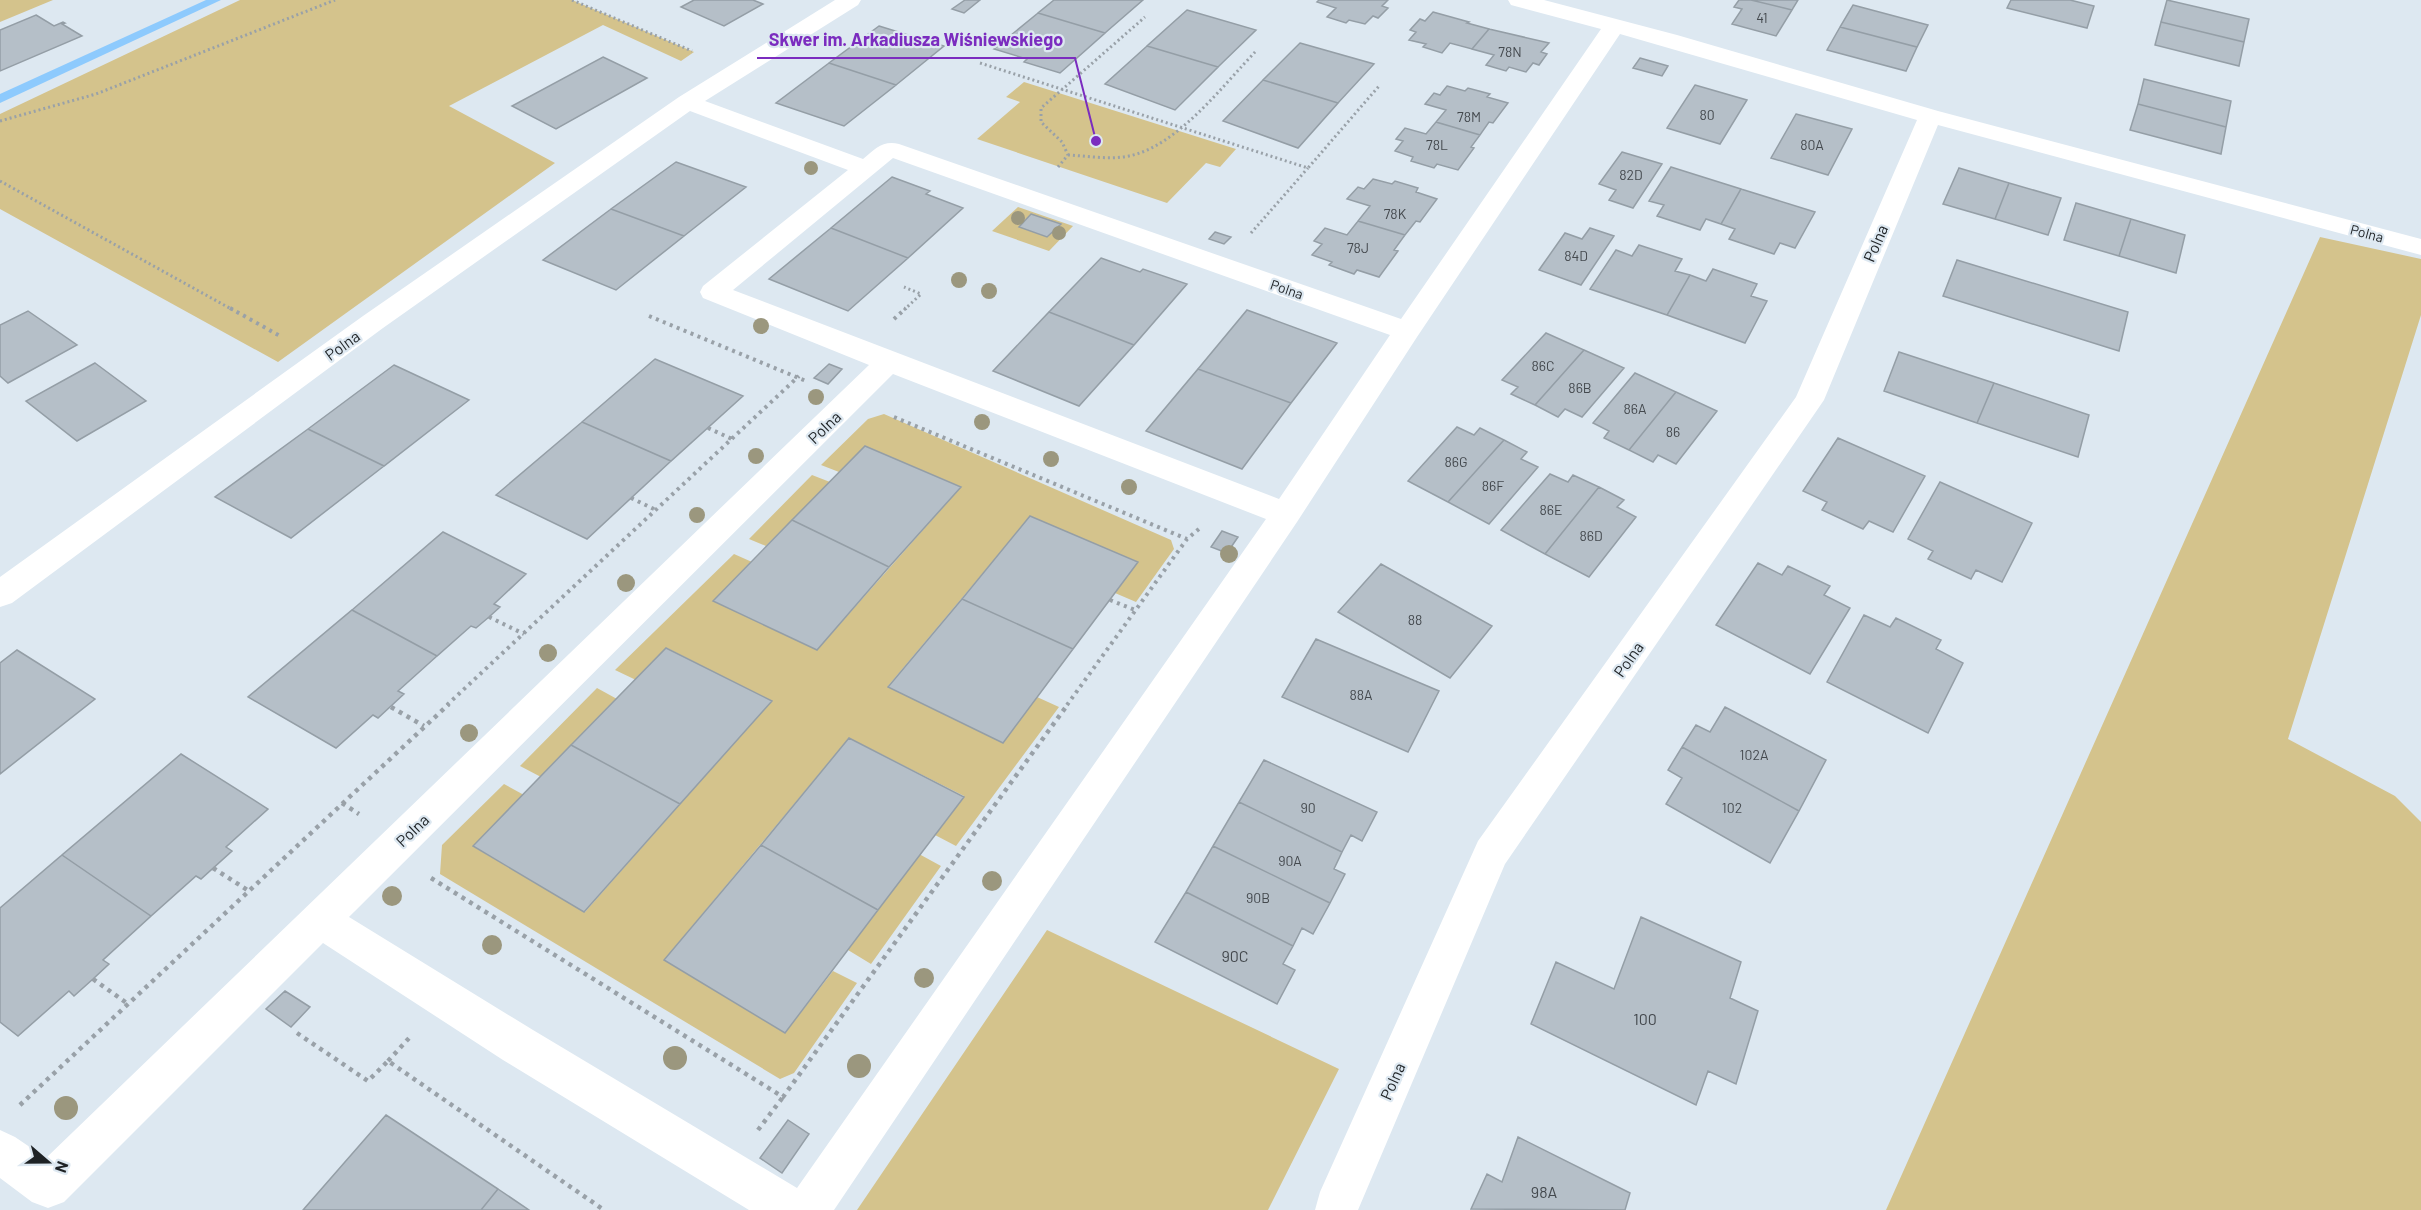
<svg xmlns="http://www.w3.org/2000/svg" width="2421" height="1210" font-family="Barlow,sans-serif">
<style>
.green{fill:#d4c38c}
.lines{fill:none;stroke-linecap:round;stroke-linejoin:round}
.stream{fill:#8dcafd;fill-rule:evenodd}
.building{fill:#b5bfc8;stroke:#949ea6;stroke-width:1.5}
.path-far2{stroke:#99a1a8;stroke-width:3;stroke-dasharray:2 3;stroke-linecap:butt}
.path-far1{stroke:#99a1a8;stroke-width:4;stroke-dasharray:3 4.5;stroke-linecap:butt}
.path{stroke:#99a1a8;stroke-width:4.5;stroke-dasharray:4 5;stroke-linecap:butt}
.minor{fill:#fff;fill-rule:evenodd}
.tree{fill:#9b977e}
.labels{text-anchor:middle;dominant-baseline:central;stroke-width:4.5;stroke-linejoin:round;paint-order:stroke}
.number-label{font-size:14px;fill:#44494e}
.far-street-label{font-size:14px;fill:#1e2225;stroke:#dde8f1}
.street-label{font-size:16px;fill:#1e2225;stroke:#dde8f1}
.near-number-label{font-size:16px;fill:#44494e}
.leader{fill:none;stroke:#7b2cbf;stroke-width:2}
.callout-dot{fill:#7b2cbf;stroke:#dde8f1;stroke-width:2}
.callout-label{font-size:18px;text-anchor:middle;font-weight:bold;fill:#7b2cbf;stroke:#dde8f1;stroke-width:4.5;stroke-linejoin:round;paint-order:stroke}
</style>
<rect width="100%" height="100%" fill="#dde8f1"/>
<path class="green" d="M0,0H53L0,22Z
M240,0H572L694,52L681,61L603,25L449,106L555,163L278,362L0,209V114Z
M1024,82L1236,149L1220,167L1206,163L1167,203L977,139L1020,102L1006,97Z
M1018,207L1073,226L1049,251L992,231Z
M2320,237L2421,259V315L2288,739L2395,796L2421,822V1210H1886Z
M884,414L1171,540L1174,549L1136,602L1115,593L1137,563L1030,517L888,686L1037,697L1059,707L956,846L935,835L964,796L849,738L664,960L785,1033L833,971L857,983L794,1073L780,1079L440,874L442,845L504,784L524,795L474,847L585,912L771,701L667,648L636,680L615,670L734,554L752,562L714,601L817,650L961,487L865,446L839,472L821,465L868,419Z
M812,475L830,482L766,546L749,539Z
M597,688L617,699L541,777L520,766Z
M919,854L941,866L871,964L848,950Z
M1047,930L1339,1069L1268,1210H857Z"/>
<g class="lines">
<path class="stream" d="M206,0H221L0,103V94Z"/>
</g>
<path class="building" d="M694,0H753L763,4L724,26L681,7Z
M965,0H980L964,13L952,9Z
M1054,0H1143L1105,33L1038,13Z
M1319,0H1388L1382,6L1388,8L1378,18L1373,16L1365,24L1349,20L1346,23L1327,17L1336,8L1317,2Z
M1739,0H1751L1792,10L1776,36L1732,24L1742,9L1734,7Z
M1751,0H1798L1792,10Z
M2011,0H2070L2094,6L2087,28L2007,8Z
M2167,0L2249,19L2244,42L2161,22Z
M1853,5L1928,25L1917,47L1840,27Z
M1187,10L1256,30L1218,67L1147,46Z
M1433,12L1469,22L1467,23L1489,29L1472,49L1450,43L1442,53L1423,47L1426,44L1409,40L1416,32L1410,30L1420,19L1425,21Z
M1038,13L1105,33L1060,73L1024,62L1027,59L994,49Z
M36,15L54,26L63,22L65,23L62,24L82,36L0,71V30Z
M2161,22L2244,42L2239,66L2155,45Z
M879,26L944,46L896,85L829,63Z
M1840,27L1917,47L1906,71L1827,50Z
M1489,29L1549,43L1541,52L1547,54L1539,65L1533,63L1526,72L1509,67L1506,71L1486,65L1494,55L1472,49Z
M1300,43L1374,64L1338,103L1263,80Z
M1147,46L1218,67L1175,110L1105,84Z
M603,57L647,78L556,129L512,106Z
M1640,58L1668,66L1662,76L1633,68Z
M829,63L896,85L844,126L776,103Z
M2144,79L2231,101L2226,127L2138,104Z
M1263,80L1338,103L1298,148L1223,121Z
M1695,85L1747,100L1720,144L1667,128Z
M1447,86L1465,91L1468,88L1490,94L1487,97L1508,103L1493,123L1489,122L1480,135L1436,122L1446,110L1425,104L1434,93L1440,95Z
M2138,104L2226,127L2221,154L2130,130Z
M1796,114L1852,129L1828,175L1771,158Z
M1436,122L1480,135L1471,147L1474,148L1458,170L1437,164L1434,168L1411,161L1413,157L1395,151L1403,141L1396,139L1405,128L1426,134Z
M1622,152L1662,164L1633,208L1609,200L1616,190L1599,184Z
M676,162L746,187L684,236L611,209Z
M1671,167L1741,189L1721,224L1706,219L1700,230L1657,216L1664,205L1649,201Z
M1959,168L2009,183L1995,219L1943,204Z
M892,177L930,191L926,194L963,208L908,258L831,228Z
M1373,179L1392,184L1395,181L1418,188L1416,192L1437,199L1420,222L1416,221L1405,235L1358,221L1370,206L1347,199L1358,187L1364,189Z
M2009,183L2061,198L2048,235L1995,219Z
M1741,189L1815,212L1795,248L1780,243L1774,254L1729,239L1735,229L1721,224Z
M2076,203L2131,219L2119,256L2064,240Z
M611,209L684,236L616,290L543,260Z
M1031,214L1061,224L1047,237L1019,227Z
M2131,219L2185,235L2176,273L2119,256Z
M1358,221L1405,235L1394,250L1398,251L1379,277L1357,270L1354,274L1329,265L1332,262L1312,255L1322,244L1314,241L1325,228L1347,235Z
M831,228L908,258L848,311L769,279Z
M1590,228L1614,236L1581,285L1539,270L1565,233L1582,239Z
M1215,232L1231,237L1224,244L1209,239Z
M1639,245L1682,259L1675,271L1690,275L1667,315L1590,289L1616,250L1632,256Z
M1101,258L1140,272L1143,269L1187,284L1134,345L1049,312Z
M1957,260L2128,312L2119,351L1943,296Z
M1713,269L1757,284L1751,296L1767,301L1745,343L1667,315L1690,275L1706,281Z
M1247,310L1337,343L1291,403L1198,369Z
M28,311L77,345L8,383L0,376V325Z
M1049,312L1134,345L1079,406L993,371Z
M1546,333L1584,350L1535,405L1511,394L1518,387L1502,380Z
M1584,350L1624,368L1582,417L1565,409L1558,417L1535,405Z
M1899,352L1994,383L1977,423L1884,391Z
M655,359L743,396L671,461L582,422Z
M95,363L146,401L77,441L26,401Z
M829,364L842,369L828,384L814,378Z
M394,365L469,400L384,466L308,429Z
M1198,369L1291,403L1242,469L1146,431Z
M1635,373L1676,392L1629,450L1604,438L1609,431L1593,423Z
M1994,383L2089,415L2078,457L1977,423Z
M1676,392L1717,411L1676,464L1658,455L1653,462L1629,450Z
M582,422L671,461L587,539L496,495Z
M1457,427L1474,435L1480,428L1504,440L1448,502L1408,481Z
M308,429L384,466L291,538L215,497Z
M1838,438L1925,476L1893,532L1869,521L1863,529L1822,510L1827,502L1803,491Z
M1504,440L1527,452L1521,459L1538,467L1489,524L1448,502Z
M865,446L961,487L889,567L792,520Z
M1550,474L1568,482L1573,475L1599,487L1545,554L1501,530Z
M1940,482L2032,523L2002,582L1976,570L1971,579L1928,559L1933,551L1908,539Z
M1599,487L1624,500L1617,507L1636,517L1589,577L1545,554Z
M1030,516L1138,562L1073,649L962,599Z
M792,520L889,567L817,650L713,601Z
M1222,531L1238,537L1227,553L1211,547Z
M443,532L526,574L494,604L500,607L489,617L476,628L471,626L437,656L352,610Z
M1758,563L1782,575L1788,566L1830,586L1824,595L1850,608L1810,674L1716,625Z
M1381,564L1492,626L1450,678L1338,612Z
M962,599L1073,649L1003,743L888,687Z
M352,610L437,656L398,691L404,694L378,718L373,715L336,748L248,697Z
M1864,615L1890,627L1896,618L1941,640L1936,649L1963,663L1928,733L1827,682Z
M1316,639L1439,691L1408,752L1282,697Z
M666,648L772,701L680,804L571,745Z
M17,650L95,699L0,774V663Z
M1725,707L1826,760L1799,811L1682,747L1696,725L1710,732Z
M849,738L964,797L878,910L761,845Z
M571,745L680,804L584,912L473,846Z
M1682,747L1799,811L1770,863L1666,804L1682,778L1668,770Z
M181,754L268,809L226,847L232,851L201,879L196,876L151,916L62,855Z
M1264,760L1377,812L1362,841L1351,835L1342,852L1239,802Z
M1239,802L1342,852L1334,869L1345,874L1330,903L1213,846Z
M761,845L878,910L785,1033L664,960Z
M1213,846L1330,903L1313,934L1302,928L1293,946L1186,892Z
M62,855L151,916L103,960L109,964L93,979L74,996L69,991L18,1036L0,1022V908Z
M1186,892L1293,946L1283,964L1295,970L1277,1004L1155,942Z
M1641,917L1741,962L1730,998L1758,1011L1736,1084L1708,1071L1696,1105L1531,1024L1556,962L1614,989Z
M285,991L310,1007L291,1027L266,1009Z
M386,1115L498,1189L481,1210H303Z
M788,1120L809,1134L782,1173L760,1158Z
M1518,1137L1630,1193L1625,1210L1471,1209L1487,1174L1502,1182Z
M498,1189L529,1210H481Z"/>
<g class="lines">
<path class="path-far2" d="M572,0L692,51
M980,63L1308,168L1379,86
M0,121L96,94L335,0
M1068,155C1088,156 1109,160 1129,156C1178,146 1223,85 1257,50
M1058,167L1068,155L1062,142L1041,122V108L1145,17
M0,181L233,310
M1251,233L1308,168
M904,310L921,294L904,287"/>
<path class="path-far1" d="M230,308L280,336
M649,316L806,381
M894,319L906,308
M894,417L1187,539L1200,528
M708,428L732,439
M631,498L656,510
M1110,600L1135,610
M489,617L524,634
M447,705L799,376
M1067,705L1187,539"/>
<path class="path" d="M391,707L424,726
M342,803L359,814
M213,868L249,891
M431,878L783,1097L1068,704
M93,979L128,1004
M297,1033L368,1081L388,1061L604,1210
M388,1061L410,1037
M20,1105L449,704
M758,1130L783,1097"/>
<path class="minor" d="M835,0H861L858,5L705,101L863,159C875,149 883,140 899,144L1401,319L1601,29L1511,5L1508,0H1544L1677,35L1938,111L2421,239V255L1938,125L1824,400L1505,864L1358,1210H1315L1320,1192L1478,841L1796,397L1917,120L1620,34L1417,337L1297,522L834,1210H749L503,1060L323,943L64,1202L48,1208L32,1202L0,1178V1130L15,1137L46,1158L869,365L703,298L700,292L703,286L848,170L690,111L383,328L12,603L0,607V577L363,316L679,97ZM893,158L1390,335L1279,499L733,290ZM893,374L1266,519L797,1188L533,1030L349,917Z"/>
</g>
<g class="tree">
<circle cx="811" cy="168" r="7"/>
<circle cx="1018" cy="218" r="7"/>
<circle cx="1059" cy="233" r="7"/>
<circle cx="959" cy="280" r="8"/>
<circle cx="989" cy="291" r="8"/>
<circle cx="761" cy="326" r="8"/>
<circle cx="816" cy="397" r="8"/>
<circle cx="982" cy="422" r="8"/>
<circle cx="756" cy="456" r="8"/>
<circle cx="1051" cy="459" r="8"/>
<circle cx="1129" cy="487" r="8"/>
<circle cx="697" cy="515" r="8"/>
<circle cx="1229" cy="554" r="9"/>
<circle cx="626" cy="583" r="9"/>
<circle cx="548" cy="653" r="9"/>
<circle cx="469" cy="733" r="9"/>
<circle cx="992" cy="881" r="10"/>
<circle cx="392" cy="896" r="10"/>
<circle cx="492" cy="945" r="10"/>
<circle cx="924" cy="978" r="10"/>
<circle cx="675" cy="1058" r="12"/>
<circle cx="859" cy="1066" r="12"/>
<circle cx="66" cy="1108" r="12"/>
</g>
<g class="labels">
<g class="number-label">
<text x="1762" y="17">41</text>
<text x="1510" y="51">78N</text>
<text x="1707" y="114">80</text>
<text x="1469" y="116">78M</text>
<text x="1437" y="144">78L</text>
<text x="1812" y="144">80A</text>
<text x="1631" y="174">82D</text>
<text x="1395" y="213">78K</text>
<text x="1358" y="247">78J</text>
<text x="1576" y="255">84D</text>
<text x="1543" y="365">86C</text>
<text x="1580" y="387">86B</text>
<text x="1635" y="408">86A</text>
<text x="1673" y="431">86</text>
<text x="1456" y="461">86G</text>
<text x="1493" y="485">86F</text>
<text x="1551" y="509">86E</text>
<text x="1591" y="535">86D</text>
<text x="1415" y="619">88</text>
<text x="1361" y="694">88A</text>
<text x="1754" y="754">102A</text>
<text x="1308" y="807">90</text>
<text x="1732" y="807">102</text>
<text x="1290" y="860">90A</text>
<text x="1258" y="897">90B</text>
</g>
<g class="far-street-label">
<text transform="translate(2367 233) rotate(15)">Polna</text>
<text transform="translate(1287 289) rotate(19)">Polna</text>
</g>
<g class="street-label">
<text transform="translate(1875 243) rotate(-67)">Polna</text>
<text transform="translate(342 345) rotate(-36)">Polna</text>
<text transform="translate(824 427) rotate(-44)">Polna</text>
<text transform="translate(1628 659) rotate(-55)">Polna</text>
<text transform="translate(412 830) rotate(-44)">Polna</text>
<text transform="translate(1392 1081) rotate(-66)">Polna</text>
</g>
<g class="near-number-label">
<text x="1235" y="955">90C</text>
<text x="1645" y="1018">100</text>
<text x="1544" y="1191">98A</text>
</g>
</g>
<path class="leader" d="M1096 141L1075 58H757"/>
<circle class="callout-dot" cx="1096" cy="141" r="6"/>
<g class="callout-label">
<text x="916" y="46">Skwer im. Arkadiusza Wiśniewskiego</text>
</g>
<g transform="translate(48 1162) rotate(110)" stroke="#dde8f1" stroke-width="4.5" paint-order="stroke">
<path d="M0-4.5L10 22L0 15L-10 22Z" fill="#1e2225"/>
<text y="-9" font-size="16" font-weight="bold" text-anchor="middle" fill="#1e2225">N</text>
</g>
</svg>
